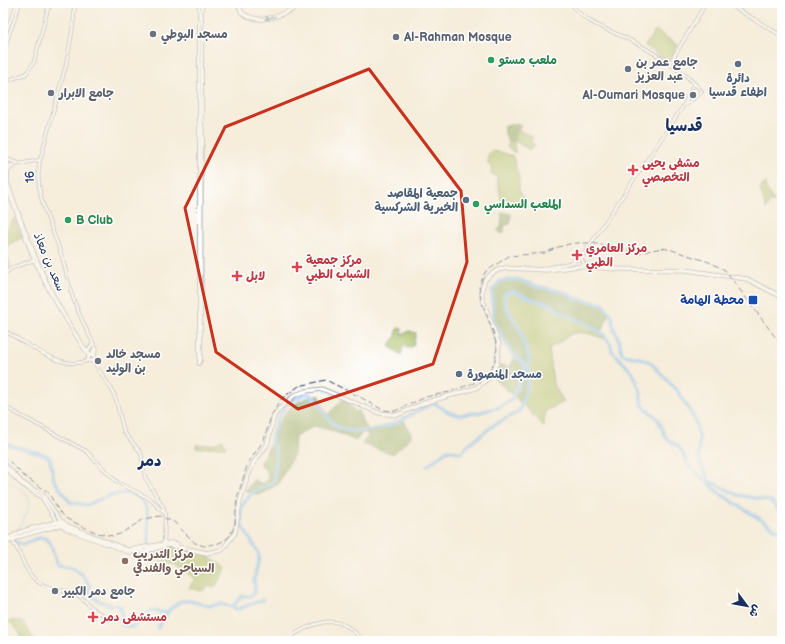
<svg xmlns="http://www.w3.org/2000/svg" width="785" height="644" font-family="'Balsamiq Sans','Playpen Sans Arabic',sans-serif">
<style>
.green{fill:#a9be62;stroke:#627660}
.forest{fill:#86a558;stroke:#506a5b}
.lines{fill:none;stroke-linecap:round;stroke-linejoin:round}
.stream{stroke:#7ebdf2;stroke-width:1}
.river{stroke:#7ebdf2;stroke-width:3.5}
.secondary-casing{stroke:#888e9c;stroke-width:4}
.primary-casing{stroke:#888e9c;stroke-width:5}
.secondary{stroke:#fff;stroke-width:2.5}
.primary{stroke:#fff;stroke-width:3.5}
.rail{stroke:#1b2f5e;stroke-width:1;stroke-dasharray:6 3;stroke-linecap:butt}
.oneway{fill:#8d97ae}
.marked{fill:none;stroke:#c8321e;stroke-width:3;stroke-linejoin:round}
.worship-dot{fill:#6b7280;stroke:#fff;stroke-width:1.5}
.leisure-dot{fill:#2e9e5b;stroke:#fff;stroke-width:1.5}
.service-dot{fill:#5c6f8a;stroke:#fff;stroke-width:1.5}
.health-dot{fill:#e0444e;stroke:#fff;stroke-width:1.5}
.transit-dot{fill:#1a4fb4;stroke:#fff;stroke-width:1.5}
.education-dot{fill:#8d6e63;stroke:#fff;stroke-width:1.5}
.labels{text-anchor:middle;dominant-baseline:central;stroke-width:3;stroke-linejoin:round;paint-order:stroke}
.worship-label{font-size:12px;font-weight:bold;fill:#5b616d;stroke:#fff;text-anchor:start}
.leisure-label{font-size:12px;font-weight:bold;fill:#27864d;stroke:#fff;text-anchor:start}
.service-label{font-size:12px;font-weight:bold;fill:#4e5e75;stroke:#fff}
.health-label{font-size:12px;font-weight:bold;fill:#be3a42;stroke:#fff;text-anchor:start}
.street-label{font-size:12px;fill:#1b2f5e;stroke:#fff}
.transit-label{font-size:12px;font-weight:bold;fill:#164399;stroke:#fff;text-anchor:end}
.education-label{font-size:12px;font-weight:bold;fill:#785e54;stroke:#fff;text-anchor:start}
.district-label{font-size:16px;font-weight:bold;fill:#1b2f5e;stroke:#fff}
</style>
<rect width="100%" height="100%" fill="#fff"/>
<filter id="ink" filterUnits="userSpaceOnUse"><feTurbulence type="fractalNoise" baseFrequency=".025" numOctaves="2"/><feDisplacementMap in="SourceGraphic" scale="8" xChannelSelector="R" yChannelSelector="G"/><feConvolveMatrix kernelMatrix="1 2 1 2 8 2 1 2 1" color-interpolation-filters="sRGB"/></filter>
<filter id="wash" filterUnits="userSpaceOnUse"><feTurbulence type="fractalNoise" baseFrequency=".012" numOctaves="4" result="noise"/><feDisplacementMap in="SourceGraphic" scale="16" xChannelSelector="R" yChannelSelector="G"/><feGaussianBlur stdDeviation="0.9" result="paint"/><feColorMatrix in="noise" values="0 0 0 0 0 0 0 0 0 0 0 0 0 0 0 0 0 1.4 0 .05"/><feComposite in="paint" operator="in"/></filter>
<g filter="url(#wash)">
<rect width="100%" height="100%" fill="#f6eddb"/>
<path class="green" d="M655,30L678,45L669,62L645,46Z
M516,129L533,137L530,142L536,145L529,150L514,140L515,153L507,147L508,143L513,140Z
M491,151L500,152L513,156L519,178V190L524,199L511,204L502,203L496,176L490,173L492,171L491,166L488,164V155Z
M766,182L765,186L774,202L772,203L770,201L766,209L760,189Z
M14,218L22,238L9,244L5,253L8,257L10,267L3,272V234Z
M508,291L552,305L557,310L598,331L608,340C596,336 579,328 568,336C561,341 557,345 549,348L553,383L564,402L545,411L544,427L522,403C529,379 531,356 522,333C516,319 503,310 505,293Z
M398,328L402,329L401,333L403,335L409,331L416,333L413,346L409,348L403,346L401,355L389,346L396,336Z
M223,440L226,447L196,448V445L213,444Z
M170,546L204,553L226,568L215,588L208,586L202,591L189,588L195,578L172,563L171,565L164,560L163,562L151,557L150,550Z
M12,620L23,622L35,641H20L22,640L19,632L9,621Z"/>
<path class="forest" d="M517,123L521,126L519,129H516L513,140L508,143L503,127Z
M502,212L511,214L510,224L504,226V233L501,234L497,230L501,228Z
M517,279L537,287L564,292L574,298L599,303L610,312L603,329L597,330L558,311L552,305L511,291L506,292C500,304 520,327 524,340C531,361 529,385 523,405L491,375L501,365L510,367L515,357L493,319L492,291L500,281Z
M320,395L322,404L328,415L343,399L348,402L355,412L359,410L363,424L372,432L398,423L403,419L411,433V437L393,454L362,444L369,435L363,432L356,441L333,431L314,426L295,437L294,454L278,484L259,495L245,491L254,479L262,484L268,479L267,472L259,463C282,434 273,402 320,395Z"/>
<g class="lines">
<path class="stream" d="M3,481C9,481 13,484 18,487C39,500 26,515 16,531"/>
<path class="river" d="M3,443L46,455L50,459L54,480L70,502L86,505L111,495L128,493L135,495L143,501L147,510L149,546
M427,466L446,451L450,450L461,453L468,445L494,425L518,412L521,407L527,387L529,358L520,330L507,309L504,294L511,291L537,301L551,304L558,311L585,323L603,334L610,343L612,351L633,373L641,392V401L644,407L658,419L666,438L680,448L690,467L719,493L782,533
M16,542L22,545C27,543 34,539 40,538C54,536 52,557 58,565C62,566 67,566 71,567C79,570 87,580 90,587L88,592C94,599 102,603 111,605
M115,605L121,607L122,625L133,627L151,610L167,613
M232,607L242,596H251L255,591L254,580L259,558L258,552L242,526L241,513L242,505L253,492L271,484L274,481L276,456L275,448L271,443C275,419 282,401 308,393C321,400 324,418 336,426C350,436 384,429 398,422C410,415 421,408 434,403L448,412L458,415L476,413L500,407L511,400L524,372L525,364L512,354L493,319L492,291L500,281L517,279L536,286L564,292L574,298L603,304L612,316L614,329L619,340L622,353L624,355L640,358L650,362L677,390L695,420L699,436V460L709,481L738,495L771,501L782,514
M158,628L170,609L181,601H190L209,606L222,604L238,609L263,600"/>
</g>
</g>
<g filter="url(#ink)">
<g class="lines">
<g class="secondary-casing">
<path id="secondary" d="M75,3L73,26L66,65L40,160C33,193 50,221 60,251C65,264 67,279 71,292C76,308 88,334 96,348L94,357
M571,3C584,24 609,29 630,40C650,50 689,74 702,92L685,105
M727,3L782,36
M3,40L17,3
M3,52L20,3
M670,63L706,3
M3,82L26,74L34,62L48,8L55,3
M202,121L203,146
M3,156L6,161L5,166
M5,159L18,163
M3,167L40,160
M3,169C25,233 49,301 91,356
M3,177L34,260L50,293L89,357
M8,179V171L14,165
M581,258L585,266
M541,269L570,263L581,258L684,105L694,84
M3,275L12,268L34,260
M3,330C26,342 63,373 89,360
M88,351L93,343
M92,355L95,346
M88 358a3 3 0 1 1 6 0a3 3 0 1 1-6 0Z
M93,361L112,390L116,400L124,432L141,453L145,477L163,507L165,515L164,545
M199,363V3
M199,364L201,360L202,3
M3,406L86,451L118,483L149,498L163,512
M3,462L22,482L43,495L61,521
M3,466L21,484L42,498L57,522
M13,540L14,544C21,553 23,565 30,574C42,590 61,588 77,595C89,601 89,610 103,615
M283,641C310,624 339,608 362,641"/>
</g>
<g class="primary-casing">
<path id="primary" d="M238,3L242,13C263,28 285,12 306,3
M57,522L67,529L129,552L146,551L169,545L207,553L222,550L235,533L240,501L247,478L254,462L267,445L274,416L280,408L295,395L306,391L322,389L379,413L397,415L424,403L476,388L488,378L497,363L499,344L482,298V289L485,280L491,274L498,270L506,268L546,270L581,266L615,269L686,270L747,279L782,297
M3,541L23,531L61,521L68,526L128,550L170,543L177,544
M3,544L24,535L60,525"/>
</g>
<use href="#secondary" class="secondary"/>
<use href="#primary" class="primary"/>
<path class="rail" d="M3,455L24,476L48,492L59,511L67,519L97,533L113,536L120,534L144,519L160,516L174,522L195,543L204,546L219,543L228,538L235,526L237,498L248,463L264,440L271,416L281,399L299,386L326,380L360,397L383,410L395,411L426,397L449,392L479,381L490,371L496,357L497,348L493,331L481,299L479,287L485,272L509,256L545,253L558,247L573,243H592L638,253L662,248L672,250L709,262L725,270L782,346"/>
</g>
<defs><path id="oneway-solid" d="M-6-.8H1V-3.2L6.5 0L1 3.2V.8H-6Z"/></defs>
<use class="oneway" href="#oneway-solid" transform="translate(270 18) rotate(164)"/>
</g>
<path d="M0 0H785V644H0ZM369,69L461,191L467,262L433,364L298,409L216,352L185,208L225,127Z" fill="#f6eddb" fill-opacity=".55" fill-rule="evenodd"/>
<path class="marked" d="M369,69L461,191L467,262L433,364L298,409L216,352L185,208L225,127Z"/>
<g class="worship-dot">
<circle cx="153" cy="34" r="4"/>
<circle cx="396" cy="37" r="4"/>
<circle cx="628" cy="69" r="4"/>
<circle cx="51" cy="93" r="4"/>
<circle cx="693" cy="95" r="4"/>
<circle cx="98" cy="361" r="4"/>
<circle cx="55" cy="591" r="4"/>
</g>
<g class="leisure-dot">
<circle cx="491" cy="60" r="4"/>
<circle cx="476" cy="204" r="4"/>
<circle cx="68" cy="220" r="4"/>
</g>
<g class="service-dot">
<circle cx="738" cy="64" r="4"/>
<circle cx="466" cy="200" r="4"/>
<circle cx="459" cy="374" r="4"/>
</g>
<g class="health-dot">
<path d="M631 164h4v4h4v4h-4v4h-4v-4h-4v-4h4z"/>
<path d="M575 249h4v4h4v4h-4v4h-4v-4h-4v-4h4z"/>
<path d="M295 261h4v4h4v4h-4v4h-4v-4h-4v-4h4z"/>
<path d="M235 270h4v4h4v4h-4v4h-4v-4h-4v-4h4z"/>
<path d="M91 611h4v4h4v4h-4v4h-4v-4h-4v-4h4z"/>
</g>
<rect class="transit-dot" x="748" y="295" width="10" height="10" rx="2"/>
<circle class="education-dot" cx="125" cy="561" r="4"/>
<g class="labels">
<g class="worship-label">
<text x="161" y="34">مسجد البوطي</text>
<text x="404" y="37">Al-Rahman Mosque</text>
<text x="636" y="62">جامع عمر بن<tspan x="636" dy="14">عبد العزيز</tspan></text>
<text x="59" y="93">جامع الابرار</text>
<text x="685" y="95" text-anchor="end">Al-Oumari Mosque</text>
<text x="106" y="354">مسجد خالد<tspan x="106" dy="14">بن الوليد</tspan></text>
<text x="63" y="591">جامع دمر الكبير</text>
</g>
<g class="leisure-label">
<text x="499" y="60">ملعب مستو</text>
<text x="484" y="204">الملعب السداسي</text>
<text x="76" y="220">B Club</text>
</g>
<g class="service-label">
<text x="738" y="78">دائرة<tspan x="738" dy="14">اطفاء قدسيا</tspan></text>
<text x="458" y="193" text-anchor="end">جمعية المقاصد<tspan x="458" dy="14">الخيرية الشركسية</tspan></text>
<text x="467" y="374" text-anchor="start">مسجد المنصورة</text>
</g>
<g class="health-label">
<text x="642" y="163">مشفى يحيى<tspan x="642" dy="14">التخصصي</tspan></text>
<text x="586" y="248">مركز العامري<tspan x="586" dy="14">الطبي</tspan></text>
<text x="306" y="260">مركز جمعية<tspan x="306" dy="14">الشباب الطبي</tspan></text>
<text x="246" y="276">لابل</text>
<text x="102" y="617">مستشفى دمر</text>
</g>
<g class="street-label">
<text transform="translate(30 177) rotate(-90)">16</text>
<text transform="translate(49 262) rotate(67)">سعد بن معاذ</text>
</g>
<g class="transit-label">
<text x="744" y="300">محطة الهامة</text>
</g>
<g class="education-label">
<text x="133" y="554">مركز التدريب<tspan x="133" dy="14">السياحي والفندقي</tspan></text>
</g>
<g class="district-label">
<text x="684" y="126">قدسيا</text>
<text x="150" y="461">دمر</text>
</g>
</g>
<rect width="785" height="644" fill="none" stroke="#fff" stroke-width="16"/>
<g transform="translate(747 606) rotate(122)" stroke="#ffffff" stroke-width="3" paint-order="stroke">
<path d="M0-3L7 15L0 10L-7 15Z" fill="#1b2f5e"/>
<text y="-6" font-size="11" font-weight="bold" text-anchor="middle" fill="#1b2f5e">ش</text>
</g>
</svg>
